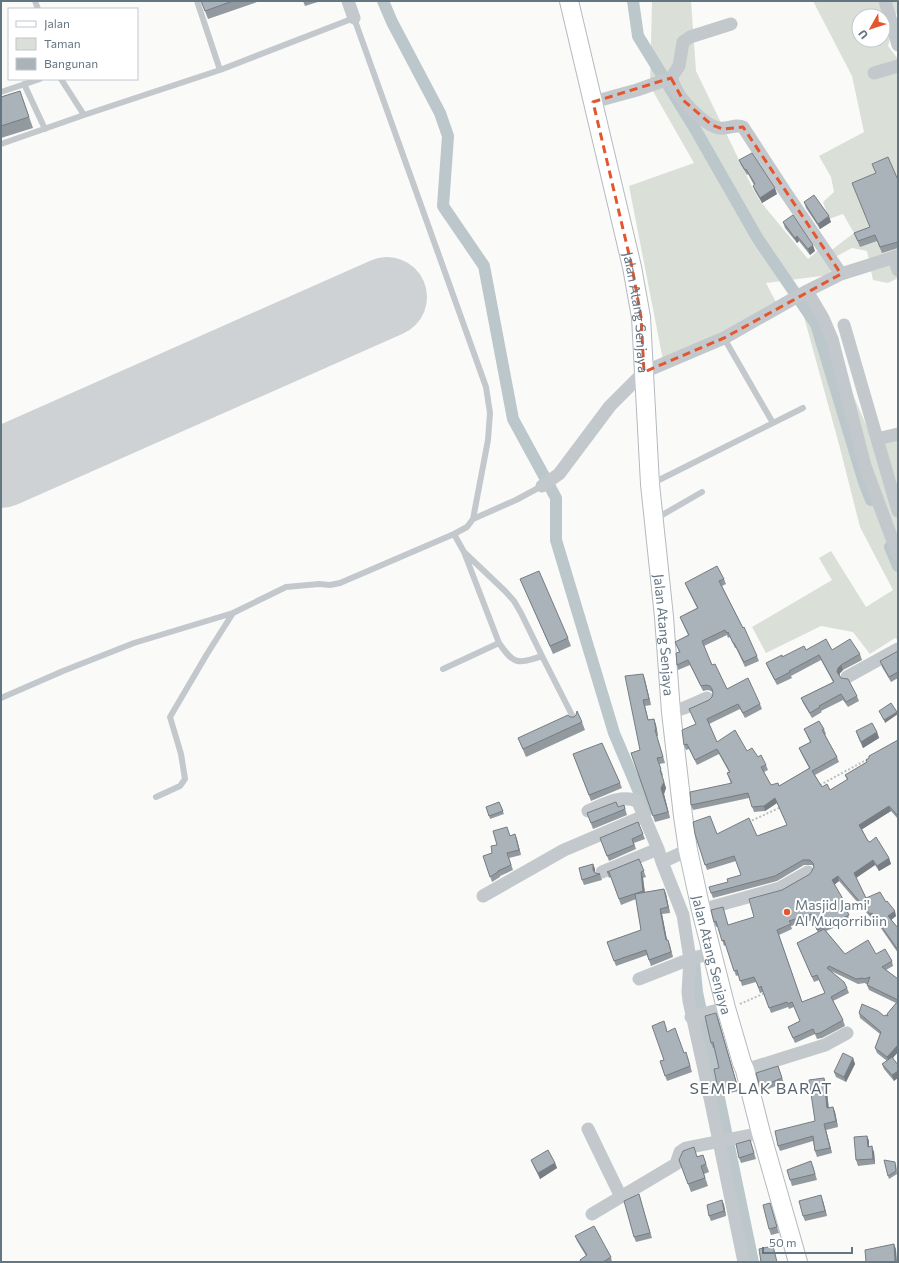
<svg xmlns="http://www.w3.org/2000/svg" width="899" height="1263" font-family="Commissioner,sans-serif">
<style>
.green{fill:#dadfd7;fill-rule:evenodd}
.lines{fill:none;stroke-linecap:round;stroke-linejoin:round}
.canal{stroke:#bbc7cb;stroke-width:12}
.runway{stroke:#ced2d4;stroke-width:80}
.secondary-casing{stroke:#b3babf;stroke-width:20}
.path{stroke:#bbbfc2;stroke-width:2;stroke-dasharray:2 2;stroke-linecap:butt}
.lane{stroke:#c3c8cc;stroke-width:6}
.street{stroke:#c3c8cc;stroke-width:13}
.secondary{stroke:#fff;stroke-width:18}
.wall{fill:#929a9f;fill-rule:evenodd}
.shaded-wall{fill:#777d82}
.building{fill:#aab3b9;stroke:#777d82}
.marked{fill:none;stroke:#e4572e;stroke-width:3;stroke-dasharray:8 5;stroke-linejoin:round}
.poi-dot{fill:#e4572e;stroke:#fff;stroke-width:1.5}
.labels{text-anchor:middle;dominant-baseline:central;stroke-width:4;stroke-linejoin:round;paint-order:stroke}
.street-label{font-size:14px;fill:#657683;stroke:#fff}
.poi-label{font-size:14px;fill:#657683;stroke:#fff;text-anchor:start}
.quarter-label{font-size:16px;letter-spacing:1px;fill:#57646e;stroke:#fff}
</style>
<rect width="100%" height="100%" fill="#fafaf8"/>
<path class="green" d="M652,1H691L696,71L753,189L760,201L808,259L821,248L829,252L854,233L843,214L829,219L823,202L834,192L831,177L819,156L864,132L852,76L813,1H898V8L888,46L898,59V278L888,283L873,280L867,251L852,248L837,256L829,275L766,283L778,306L663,360L629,186L694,163L650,86ZM859,16H883V40H859Z
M798,295L819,317L874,443L898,435V640L895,638L870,654L853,632L821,626L766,653L752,627L832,580L819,558L831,551L866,607L893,590L860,527L840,448Z"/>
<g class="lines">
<path class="canal" d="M383,1L392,22L440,113L448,136L443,206L484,266L513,419L556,498V540L614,733L647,811
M633,1L638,36L694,127L758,239L816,324L864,482L871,500
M890,547L898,566
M694,961L697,992L753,1262"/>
<path class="runway" d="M1,468L387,297"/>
<g class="secondary-casing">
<g id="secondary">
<path id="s1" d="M569,1L632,267L641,317L650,484L664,617L671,712L683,816L688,850L701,910L726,1008L742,1063L745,1070L761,1133L798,1262"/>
</g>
</g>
<path class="path" d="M820,785L870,758
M748,821L753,820L781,807
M740,1004L765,993"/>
<path class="lane" d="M35,1L38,9
M197,1L220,70
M24,84L45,129
M1,92L40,79
M1,144L84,115
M724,338L773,423
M653,483L803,408
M657,518L702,492
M473,519L516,500L542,486
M454,534L464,552L499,643C514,665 517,664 542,656
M464,552L505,591L514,601L521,613L542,656L575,721
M443,669L499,643
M1,698L63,671L134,643L233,613L286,587L319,584L330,585L340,583L454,534L467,527L473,519L488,440L490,413L486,387L354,18L220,70L84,115L61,79
M156,797L180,786L185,779L181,754L170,717L207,654L233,613"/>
<path class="street" d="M348,1L354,18
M885,1L898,45
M874,73L898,66
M671,78C674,85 677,93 683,100C690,109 707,126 719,128C728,130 735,123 743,127L786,193L841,274
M593,102L637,90L671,78L679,66L683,42L690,37L731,24
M894,257L898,270
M807,291L823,318L832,339L865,466L898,555
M844,325L898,511
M877,439L898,434
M542,486L559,474L610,406L644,372L724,338L807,291L841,274L898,256
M847,677L898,649
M671,712L684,708L707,698
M588,811C602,805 623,793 638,802L658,849L662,862L683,915L690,959L688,992L689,1001L704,1069L744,1262
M662,862L688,850
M602,872L658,849
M483,896L564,850L644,816
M701,910L780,888L808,872
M639,979L690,959L712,953
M691,1017L726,1008
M745,1070L825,1045L847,1033
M588,1129L621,1197
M592,1214L676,1164L680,1152L686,1148L761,1133"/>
<use href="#secondary" class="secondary"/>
</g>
<path class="wall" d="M201,1H260L208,19Z
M303,1H321L305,6Z
M20,91L33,128L1,138V97Z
M739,160L777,194L762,203L755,191L753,186L754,185L748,174L747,175L741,165Z
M872,164L898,180V248L882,253L877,241L860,247L854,233L870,227L876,173Z
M804,202L831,222L820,229L806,208Z
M783,222L815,251L810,255L799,241L797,243L785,228Z
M520,579L568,638L571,646L553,654Z
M724,579L726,584L722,586L757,656L759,661L745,667L736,648H735L730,637L728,638L727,635L704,646L712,665L727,689L760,704L762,709L745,718L740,709L709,724L717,742L747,751L758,757L766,765L768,770L764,772L771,785L779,786L809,768L801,753L799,748L810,742L804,729H824L826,734L825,735L837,757L839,762L815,775L822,787L830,790L847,780L845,775L867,762L866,760L898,740V819L891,811L862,829L868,841L889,858L891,864L879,871L875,865L856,878L866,898L886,902L896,916L891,920L898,928V953L874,918L872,919L839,881L834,885L847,906L849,911L847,912L850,921L826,931L845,954H876L892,961L893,966L886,970L898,979V1052L893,1058L894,1081L884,1069L882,1064L887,1061L877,1053L875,1048L880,1034L860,1018L859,1013L884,1016L887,1015V1014L896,1003L869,990L867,985L868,984H866L865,983L858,984L831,971L847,988L849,993L833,1001L843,1020L845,1026L822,1038L817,1039L815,1034L795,1043L788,1027L800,1021L794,1007L789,1009L788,1007L771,1013L763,992L760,993L756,982L742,986L739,975L736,976L726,945L724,946L718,926L716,927L714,922L711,910L729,925L754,917L782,890L810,874L814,867L812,865H804L777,881L713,898L711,893L728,882L741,875L736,861L707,870L695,834H717L757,836L787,825L777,803L765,811L754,812L749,798L693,810L691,805L731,784L727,773L729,772L719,754L697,765L689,749L686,750L684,745L696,724L689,709L709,700L712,697L713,693L711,691L708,690L703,691L690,665L678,670L677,665L679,652L675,642L688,635L682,622L680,617L697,608L687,588L685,583ZM813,920L818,933L797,943L814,982L819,980L825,993L802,1002L779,935L792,929L791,926Z
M806,650H832L860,654L862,660L843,670L840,673L839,676L841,678L857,696L859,701L848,707L843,700L821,711L822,712L812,718L803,703L801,698L833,682L821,660L791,676L792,678L777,685L768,668L766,663L782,657Z
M898,651V678L891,682L882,667L880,661Z
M643,674L645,680L651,705L645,706L648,720L654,719L656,725L658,736H657L665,763L659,764L663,775L662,776L666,788L664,794L670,818L655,822L631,753L640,750Z
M570,717L582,722L585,730L526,757L518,738Z
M856,731L877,732L879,738L863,748L858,737Z
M573,754L620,783L622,788L591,801Z
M499,802L504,814L490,819L486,807Z
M624,805L627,815L593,829L587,813L618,807Z
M638,822L645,839L634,843L636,849L609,861L600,838Z
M515,834L521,855L509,858L513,870L500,876V877L492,882L483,856L492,853L497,845L510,836Z
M639,859L646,877L643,878L645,892L664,889L666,894L670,913L662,914L667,940H668L670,945L673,957L651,966L647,955L616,966L607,942L641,930L636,899L621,905L611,877L609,878L607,872Z
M593,864L595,869V873L600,874L602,880L584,885L582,880Z
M718,1018L739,1091L720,1095L718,1089L719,1068L714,1048H713L711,1043Z
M666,1026L667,1031L688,1058L692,1072L667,1081L660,1061L664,1060Z
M853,1058L855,1064L846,1082L836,1077L834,1072Z
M778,1066L784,1083L761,1092L760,1087Z
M826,1083L829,1108L833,1107L835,1112L838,1127L826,1130L832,1153L817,1157L815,1151L813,1141L780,1151L778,1146L815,1121Z
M867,1136L869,1141V1146L874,1152L875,1164L858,1166L856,1160Z
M750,1140L756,1159L741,1163L739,1158Z
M703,1155L709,1172L704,1174L708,1186L691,1192L679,1160L698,1156Z
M531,1160L555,1163L557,1168L540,1179L533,1165Z
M896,1164L897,1174L889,1179L888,1176Z
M813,1166L817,1180L792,1186L787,1170Z
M639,1194L652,1238L636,1242L634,1237Z
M722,1200L724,1205L726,1216L711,1221L709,1216Z
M823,1201L827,1216L805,1221L803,1216Z
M770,1203L779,1233L771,1235L769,1229Z
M575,1236L611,1257L612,1262H581L580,1260L586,1256L577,1241Z"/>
<path class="shaded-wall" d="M775,188L777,194L762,203L760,198Z
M829,216L831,222L820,229L818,224Z
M797,236L799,241L797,243L795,238Z
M813,245L815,251L810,255L808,249Z
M841,665L843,670L840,673L839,677L837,672L838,668Z
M643,674L645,680L651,705L649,699Z
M643,700L645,706L650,726L648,720Z
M897,712L898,714L885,723L884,720Z
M654,719L656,725L658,736L656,730Z
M877,732L879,738L863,748L861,742Z
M664,782L666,788L664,794L670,818L661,788Z
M775,798L777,803L765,811L764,806Z
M889,806L891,811L861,830L859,825Z
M515,834L517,839L521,855L519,850Z
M889,858L891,864L879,871L877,866Z
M873,860L875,865L856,878L854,873Z
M593,864L595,869V875L593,870Z
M641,872L643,878L645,896L643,891Z
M838,876L839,881L834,885L832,880Z
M664,889L666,894L670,913L668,907Z
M660,909L662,914L668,945L666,940Z
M895,911L896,916L890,921L888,916Z
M872,913L874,918L872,919L870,914Z
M716,1013L718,1018L739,1091L737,1085Z
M898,1045V1052L889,1062L887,1057Z
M853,1058L855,1064L846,1082L844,1077Z
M898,1071V1078L894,1081L892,1075Z
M824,1078L826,1083L829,1114L827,1108Z
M833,1107L835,1112L838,1127L836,1121Z
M824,1124L826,1130L832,1153L830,1148Z
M867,1136L869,1141V1152L868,1147Z
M872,1146L874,1152L875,1164L873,1159Z
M555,1163L557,1168L540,1179L538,1173Z
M821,1195L823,1201L827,1216L825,1211Z
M722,1200L724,1205L726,1216L724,1211Z
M894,1244L896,1249L897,1262H895Z"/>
<path class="building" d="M201,1H233L205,11Z
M20,91L29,117L1,126V97Z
M752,153L775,188L760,198L753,186L755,184L746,169L745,170L739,160Z
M888,157L898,180V242L880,247L875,235L858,241L854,233L870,227L852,183L876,173L872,164Z
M814,195L829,216L818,224L804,202Z
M793,215L813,245L808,249L797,236L795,238L783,222Z
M717,566L724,579L719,581L743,628L744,627L757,656L744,662L734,643H733L728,632L727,633L725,630L702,641L712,665L715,664L727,689L748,678L760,704L743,713L738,704L707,719L717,742L735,730L747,751L752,748L758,757L761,755L766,765L761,767L771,785L778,783L779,786L810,768L799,748L811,742L804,729L819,721L824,729L822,730L837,757L812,771L822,787L827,784L830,790L848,779L845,775L867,762L866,760L869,758V756L898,740V816L889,806L859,825L868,841L870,842L876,837L889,858L877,866L873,860L854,873L866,898L880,892L886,902L887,901L895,911L888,916L898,928V950L872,913L870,914L838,876L832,880L847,906L845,907L849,915L817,930L811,914L789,921L791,924L777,930L802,1002L825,993L817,975L812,977L797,943L824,929L845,954L868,940L876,954L885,949L892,961L882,967L898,979V1000L867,985L870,977L864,979L863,978L856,979L829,966L827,968L844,982L847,988L831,997L843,1020L820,1033L815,1034L813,1029L793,1038L788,1027L800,1021L792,1002L788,1004L787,1002L769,1008L761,986L759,988L754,977L740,981L737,970L734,971L724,940L722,941L716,921L714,922L711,910L723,907L728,925L754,917L749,899L782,890L810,874L814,867L813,863L810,860H803L775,876L711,893L709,887L728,882L727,879L741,875L734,856L705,865L695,834L693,822L710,816L717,834L749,818L757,836L787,825L775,798L764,806L752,807L748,793L691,805L690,792L732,783L727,773L730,772L717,749L695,760L687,744L684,745L682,730L696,724L689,709L709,700L712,697L713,693L712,689L710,686L706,685L701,686L688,660L677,665L676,653L680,652L675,642L689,635L680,617L698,608L685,583Z
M539,571L568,638L550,646L520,579Z
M826,639L832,650L850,639L860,654L841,665L838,668L837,672L841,678L848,679L857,696L846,702L841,694L819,706L820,707L810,713L801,698L834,682L819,655L789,671L790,672L775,680L766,663L782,655V657L804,646L806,650Z
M898,651V659L897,660L898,662V672L889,677L880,661Z
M643,674L649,699L643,700L648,720L654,719L656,730H655L663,757L657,758L661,769L660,770L664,782L661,788L668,812L653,816L631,753L640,750L625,676Z
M891,703L897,712L884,720L879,711Z
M577,711L582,722L523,749L518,738L568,715L570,717H574L576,715Z
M872,723L877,732L861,742L856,731Z
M602,743L620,783L589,795L573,754Z
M499,802L503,811L489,816L486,807Z
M616,802L618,807L624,805L625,809L591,823L587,813Z
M638,822L643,834L632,839L634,845L607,856L600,838Z
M507,827L510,836L515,834L519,850L507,853L511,865L498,871V872L490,877L483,856L492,853L491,846L497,845L493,831Z
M639,859L644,871L641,872L643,891L619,899L609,872H607Z
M593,864V870L595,873L600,874L582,880L579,868Z
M664,889L668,907L660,909L666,940H668L671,952L649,960L646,950L614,961L607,942L641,930L635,894Z
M898,1001V1045L887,1057L875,1048L881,1032L859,1013L862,1004L878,1011L884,1016L886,1015L888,1016L887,1014Z
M716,1013L737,1085L718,1089L714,1069L719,1068L713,1042L711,1043L705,1016Z
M664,1021L667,1032L675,1028L684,1053L686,1052L690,1066L665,1076L660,1061L664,1060L652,1026Z
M843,1053L853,1058L844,1077L834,1072Z
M892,1057L898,1065V1071L892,1075L882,1064Z
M778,1066L782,1078L760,1087L756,1073Z
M824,1078L827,1108L833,1107L836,1121L824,1124L830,1148L815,1151L813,1136L778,1146L775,1131L815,1121L809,1080Z
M867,1136L868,1147L872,1146L873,1159L856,1160L854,1137Z
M750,1140L754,1153L739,1158L736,1144Z
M694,1147L697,1157L703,1155L706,1164L701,1166L705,1178L688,1184L679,1160L683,1151Z
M548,1150L555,1163L538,1173L531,1160Z
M884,1160L895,1162L896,1171L888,1176Z
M811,1161L815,1174L790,1180L787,1170Z
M639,1194L650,1233L634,1237L624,1201Z
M821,1195L825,1211L803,1216L799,1201Z
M722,1200L724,1211L709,1216L707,1205Z
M770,1203L777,1227L769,1229L763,1205Z
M594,1226L611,1257L603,1262H581L580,1260L587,1255L575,1236Z
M894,1244L895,1262H866L865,1250Z
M773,1246L777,1262H761L759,1249Z"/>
<path class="marked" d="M671,78L683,100L712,125L723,129L743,127L841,274L724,338L644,372L641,317L632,267L593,102Z"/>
<circle class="poi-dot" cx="787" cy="912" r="4"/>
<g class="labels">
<g class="street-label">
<text stroke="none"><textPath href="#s1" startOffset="319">Jalan Atang Senjaya</textPath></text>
<text stroke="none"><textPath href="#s1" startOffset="643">Jalan Atang Senjaya</textPath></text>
<text stroke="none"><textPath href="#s1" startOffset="967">Jalan Atang Senjaya</textPath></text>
</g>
<g class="poi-label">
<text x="795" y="904">Masjid Jami'<tspan x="795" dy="16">Al Muqorribiin</tspan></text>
</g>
<g class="quarter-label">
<text x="761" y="1087">SEMPLAK BARAT</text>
</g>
</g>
<rect width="899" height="1263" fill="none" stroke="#657683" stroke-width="4"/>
<rect x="8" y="8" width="130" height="72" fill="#ffffff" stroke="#c1c8cd"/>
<rect x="16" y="21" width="20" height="6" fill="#ffffff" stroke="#c1c8cd"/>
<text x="44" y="28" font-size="12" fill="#657683">Jalan</text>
<rect x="16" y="38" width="20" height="12" fill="#dadfd7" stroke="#c1c8cd"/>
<text x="44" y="48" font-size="12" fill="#657683">Taman</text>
<rect x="16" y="58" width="20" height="12" fill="#aab3b9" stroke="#c1c8cd"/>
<text x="44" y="68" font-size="12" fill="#657683">Bangunan</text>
<g transform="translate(871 28) rotate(231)"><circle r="19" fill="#ffffff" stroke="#c1c8cd"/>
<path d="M0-3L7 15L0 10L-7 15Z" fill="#e4572e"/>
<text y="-6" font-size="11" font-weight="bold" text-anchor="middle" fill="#657683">U</text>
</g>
<path d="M763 1247v6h89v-6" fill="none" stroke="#657683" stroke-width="2"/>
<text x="769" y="1247" font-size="12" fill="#657683" stroke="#ffffff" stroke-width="3" paint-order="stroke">50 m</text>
</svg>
